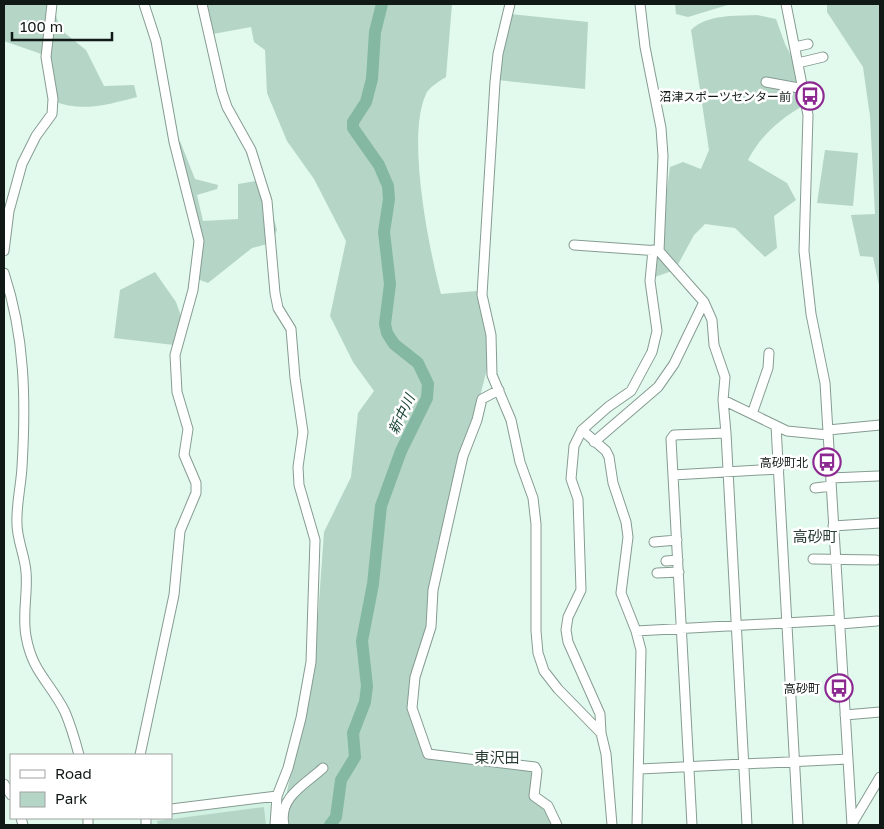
<svg xmlns="http://www.w3.org/2000/svg" width="884" height="829" font-family="'Golos Text','Noto Sans JP',sans-serif">
<style>
.built{fill:#d1f1e2}
.green{fill:#b5d5c7}
.lines{fill:none;stroke-linecap:round;stroke-linejoin:round}
.river{stroke:#84b8a2;stroke-width:12}
.minor-casing{stroke:#869c92;stroke-width:11}
.minor{stroke:#fff;stroke-width:9}
.labels{text-anchor:middle;dominant-baseline:central;stroke-width:5;stroke-linejoin:round;paint-order:stroke}
.poi-label{font-size:12px;fill:#111916;stroke:#fff;text-anchor:end}
.water-label{font-size:14px;font-style:italic;fill:#194535;stroke:#fff}
.quarter-label{font-size:15px;fill:#2a3d35;stroke:#fff}
</style>
<rect width="100%" height="100%" fill="#e2f9ee"/>
<path class="built" d="M267,802L271,805V825H151L153,818H171V814Z"/>
<path class="green" d="M4,4H52L61,30L86,50L104,86L134,85L137,97C110,104 81,113 54,101L47,56L4,41Z
M204,4H452L446,77C440,81 429,87 426,94C406,136 429,249 441,294L477,291L491,353L450,515L431,627L409,690V707L417,737L427,756L535,767L536,796L557,825H280L315,658L324,532L351,477L358,413L374,391L353,362L330,316L346,241L314,179L287,141L267,93L265,50L254,42L251,27L213,34Z
M675,4H731L688,17L676,14Z
M827,4H880V290L873,257L860,256L851,215L875,214L870,116L863,67L827,12Z
M510,14L588,22L585,89L497,80Z
M757,15L776,19L785,44L801,75L804,105C780,119 761,135 748,160L787,183L796,200L774,216L777,248L765,257L735,228L705,224L694,235L675,270L652,278L658,254L670,167L683,162L701,169L709,150L691,30C707,14 736,16 757,15Z
M180,141L195,179L218,185L217,189L197,195L203,221L238,219V184L256,181L266,192L277,230L271,243L252,248L208,283L197,279L199,241L175,148Z
M825,150L858,153L853,206L817,203Z
M155,272L176,302L182,319L174,345L114,338L120,290Z
M264,807L266,825H158L157,821Z"/>
<g class="lines">
<path class="river" d="M330,825L336,817L341,780L355,757L353,733L365,702L367,686L362,641L373,584L381,506L401,451L427,398L428,384L418,363L394,344L387,333L385,324L390,284L384,232L389,199L388,186L379,165L353,128V122L366,102L372,79L375,32L382,4"/>
<g class="minor-casing">
<path id="minor" d="M202,4L222,92L227,107L251,150L267,201L275,293L278,308L291,329L295,378L303,432L298,467L299,485L315,540L311,662L301,718L288,768L277,796L275,825
M510,4L498,54L495,82L482,295L491,335L492,375L511,420L520,462L533,498L536,524V631L538,653L544,671L558,689L601,733L606,754L612,825
M640,4L645,47L661,128L663,156L659,251
M786,4L808,115L804,251L811,314L825,383L852,825
M795,47L808,44
M798,63L823,57
M766,82L804,89
M574,245L659,251L704,302L712,320L714,345L725,377L723,400L726,433L747,825
M4,251L9,211L22,164L36,136L52,114L53,99L46,57L52,4
M4,273C25,336 26,401 22,467C21,486 16,505 17,524C17,540 25,556 26,572C28,593 22,614 26,636C32,672 50,682 65,712C71,726 75,740 79,755
M499,390L482,399L477,420L463,456L433,590L431,627L415,677L412,708L428,754L535,767L537,771L534,796L548,806L557,825
M723,400L787,431L828,435
M752,414L768,368L769,353
M776,426L798,825
M582,430L606,451L609,457L613,483L626,522L628,537L621,593L636,631L641,650L637,825
M828,430L880,425
M594,442L658,387L674,364L704,302
M673,475L779,469
M831,478L878,476
M815,488L831,486
M833,526L880,523
M654,542L677,540
M813,559L876,560
M666,561L678,560
M657,573L679,572
M840,624L877,621
M636,631L839,620
M845,715L880,712
M601,733L600,714L568,642L566,630L568,617L581,590L578,499L571,479L574,446L582,430L608,407L631,391L652,352L657,331L650,281L653,250
M140,755L174,595L180,531L196,493V483L184,455L188,429L177,392L175,355L193,290L199,241L174,142L156,41L144,4
M640,769L848,759
M4,784L11,795
M171,809L277,796
M21,818L23,825
M88,818V825
M146,818V825
M852,824L880,777
M284,825C278,797 306,784 323,768
M692,825L671,439L674,435L726,433"/>
</g>
<use href="#minor" class="minor"/>
</g>
<defs>
<g id="bus-ring" transform="scale(1.4375)"><circle r="9.5" fill="#fff" stroke="#8c2991" stroke-width="1.5"/><path d="M-5-6H5V4H4V6H2V4H-2V6H-4V4H-5ZM-3.5-4V0h7V-4ZM-3.5 1.2v1.5H-2V1.2ZM2 1.2v1.5H3.5V1.2Z" fill="#8c2991"/></g>
</defs>
<g fill-rule="evenodd">
<use href="#bus-ring" x="810" y="96"/>
<use href="#bus-ring" x="827" y="462"/>
<use href="#bus-ring" x="839" y="688"/>
</g>
<g class="labels">
<g class="poi-label">
<text x="791" y="96">沼津スポーツセンター前</text>
<text x="808" y="462">高砂町北</text>
<text x="820" y="688">高砂町</text>
</g>
<g class="water-label">
<text transform="translate(401 414) rotate(-65)">新中川</text>
</g>
<g class="quarter-label">
<text x="815" y="536">高砂町</text>
<text x="497" y="757">東沢田</text>
</g>
</g>
<rect width="884" height="829" fill="none" stroke="#111916" stroke-width="10"/>
<rect x="10" y="754" width="162" height="65" fill="#ffffff" stroke="#a0a3a2"/>
<rect x="20" y="770" width="25" height="8" fill="#ffffff" stroke="#a0a3a2"/>
<text x="55" y="779" font-size="15" fill="#111916">Road</text>
<rect x="20" y="792" width="25" height="15" fill="#b5d5c7" stroke="#a0a3a2"/>
<text x="55" y="804" font-size="15" fill="#111916">Park</text>
<path d="M12 32v8h100v-8" fill="none" stroke="#111916" stroke-width="2.5"/>
<text x="20" y="32" font-size="15" fill="#111916" stroke="#ffffff" stroke-width="4" paint-order="stroke">100 m</text>
</svg>
